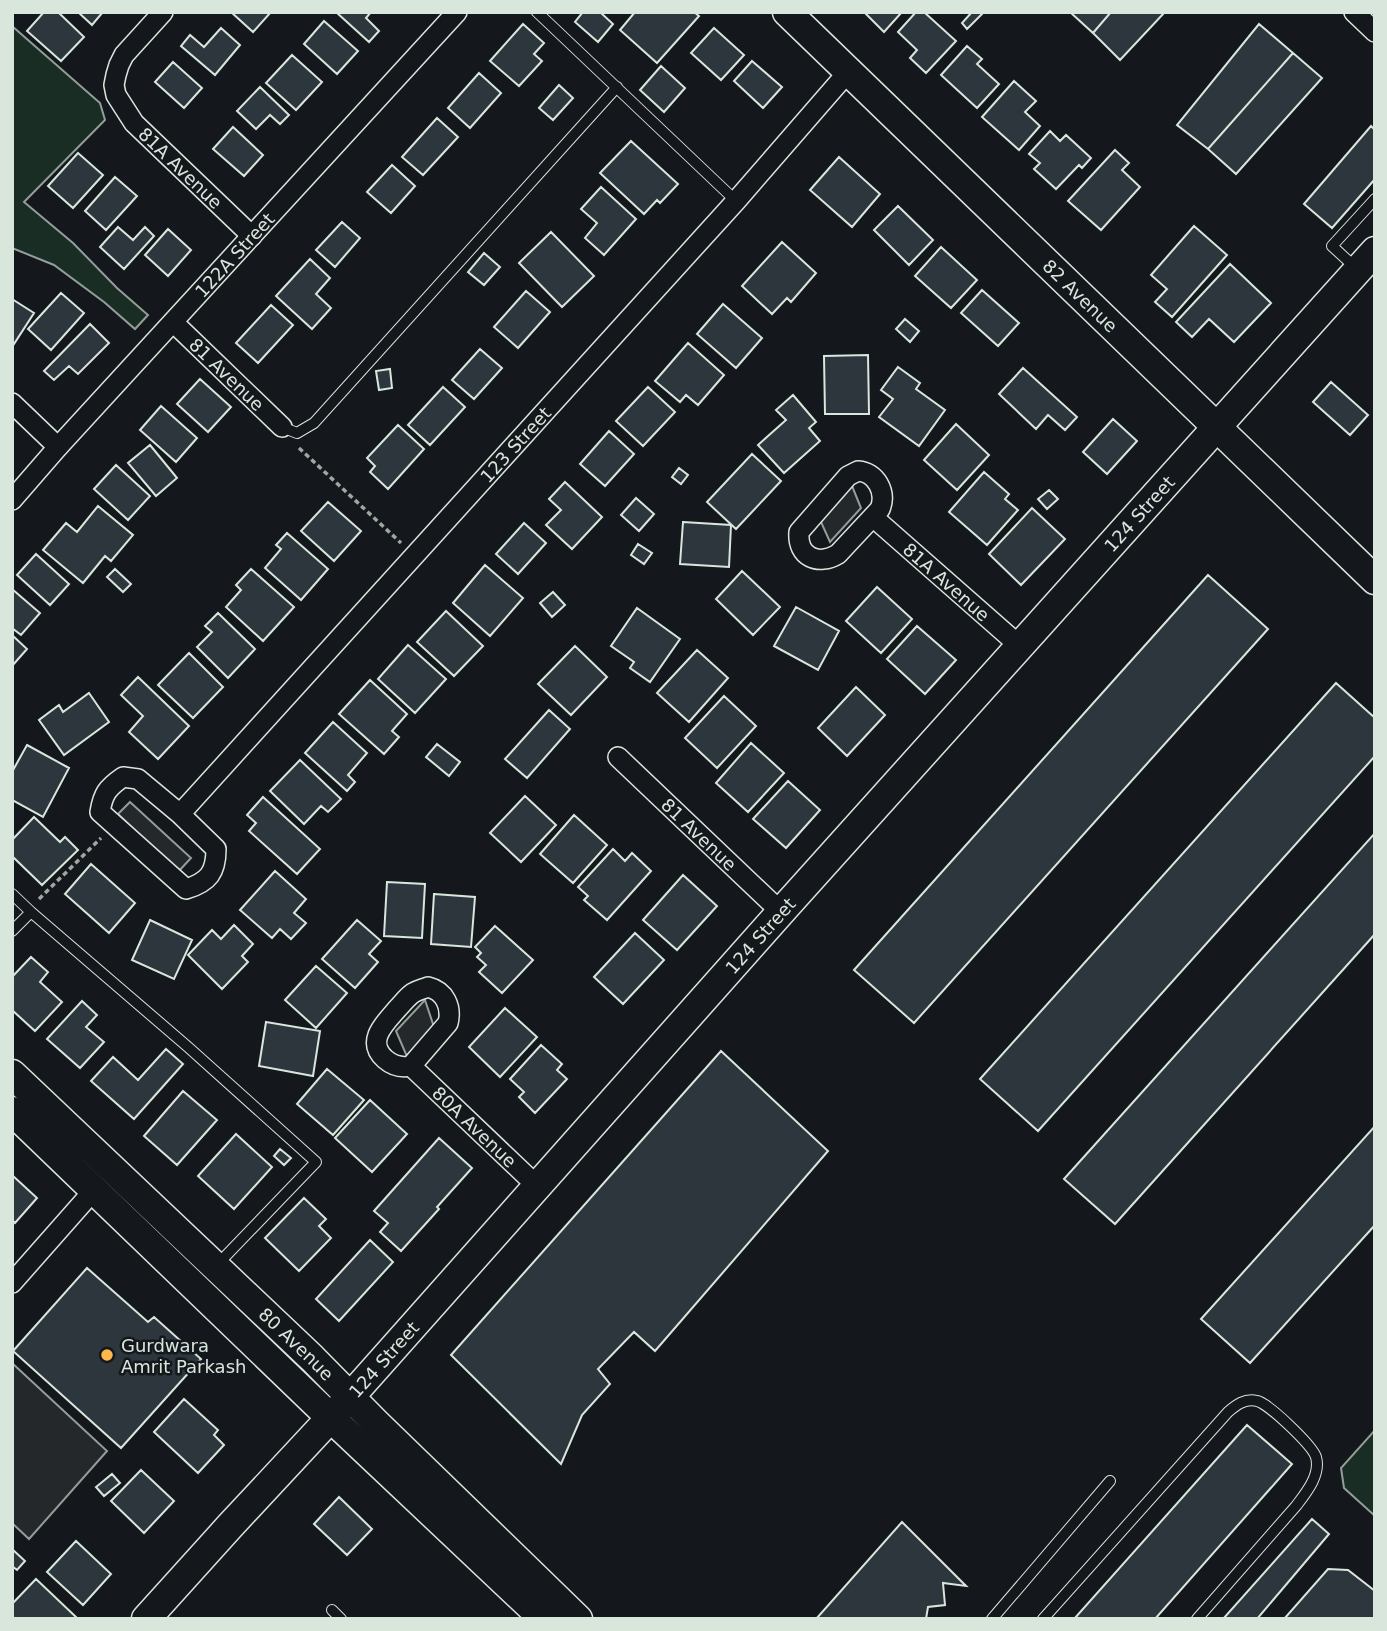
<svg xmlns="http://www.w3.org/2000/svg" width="1387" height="1631" font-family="'DejaVu Sans',sans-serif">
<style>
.green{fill:#1a2d24;stroke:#939e99;stroke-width:2}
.parking{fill:#24282b;stroke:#939e99;stroke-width:2}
.building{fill:#2c363c;stroke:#d8e6dc;stroke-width:2}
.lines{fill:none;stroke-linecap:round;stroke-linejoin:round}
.lane-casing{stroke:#d8e6dc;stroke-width:12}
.street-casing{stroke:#d8e6dc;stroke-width:22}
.secondary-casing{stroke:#d8e6dc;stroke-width:31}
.path{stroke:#9da8a2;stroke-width:3.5;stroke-dasharray:5 3.5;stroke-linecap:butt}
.lane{stroke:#14181c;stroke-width:10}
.street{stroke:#14181c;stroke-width:19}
.secondary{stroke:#14181c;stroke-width:28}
.poi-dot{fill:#ffb74d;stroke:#14181c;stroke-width:2.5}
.labels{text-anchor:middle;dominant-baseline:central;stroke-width:5;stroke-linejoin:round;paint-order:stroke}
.street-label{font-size:18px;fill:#d8e6dc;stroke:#14181c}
.poi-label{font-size:18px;fill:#d8e6dc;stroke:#14181c;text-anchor:start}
</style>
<rect width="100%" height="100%" fill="#14181c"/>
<path class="green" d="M12,26L100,103L105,120L24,202L73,243L117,288L148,315L135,329L104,302L54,265L12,248Z
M1375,1430V1516L1344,1488L1341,1468Z"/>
<path class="parking" d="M848,476L861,508L830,542L816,511Z
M130,802L191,858L178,872L118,814Z
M425,1000L437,1036L411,1066L396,1031Z
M12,1363L107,1451L29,1539L12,1523Z"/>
<path class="building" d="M44,12H58L84,37L61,61L27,31Z
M78,12H103L92,25Z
M231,12H271L253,32Z
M336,12H371L366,18L379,31L369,42Z
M583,12H600L613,24L598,42L575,22Z
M635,12H694L699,16L657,63L620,30Z
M864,12H902L884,32Z
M916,12H924L956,41L926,73L910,58L917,50L898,32Z
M972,12H984L967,29L962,23Z
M1070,12H1111L1093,33Z
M1111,12H1165L1120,60L1093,33Z
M324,21L358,51L337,74L304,44Z
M523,24L544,43L534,54L542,61L519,86L490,61Z
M1259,24L1293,53L1208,149L1177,125Z
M221,28L240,45L215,75L181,46L190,35L204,47Z
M714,28L744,55L721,80L691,53Z
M967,46L982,59L977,64L999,84L977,108L941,75Z
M1293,53L1322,78L1236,174L1208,149Z
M292,55L322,82L296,110L266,83Z
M752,61L782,87L763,108L734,81Z
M173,62L202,88L184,108L155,82Z
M661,66L685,88L664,112L640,90Z
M479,73L501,93L470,128L448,108Z
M1014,81L1036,101L1025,112L1040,126L1019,150L982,117Z
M559,85L573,98L553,120L539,108Z
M260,87L289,115L280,124L270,115L256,129L237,111Z
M437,118L458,137L423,175L402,157Z
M1371,126L1375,130V179L1332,228L1304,204Z
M233,127L263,155L244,176L213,149Z
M1050,131L1060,141L1066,135L1091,158L1082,168L1079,165L1056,189L1034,169L1040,163L1029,154Z
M631,141L678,184L660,203L657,200L644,214L600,173Z
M1115,150L1129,163L1122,170L1140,187L1101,230L1068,201Z
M78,153L103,175L73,208L48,186Z
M839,157L880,194L852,227L810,190Z
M392,165L415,186L391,213L367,192Z
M115,177L137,196L106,230L85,211Z
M601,187L636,219L604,255L585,238L597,223L581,209Z
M898,206L933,240L909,265L874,230Z
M342,222L360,238L335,267L316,250Z
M1194,226L1227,255L1172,317L1155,302L1167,289L1151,275Z
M118,227L133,240L145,227L154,236L124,269L100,247Z
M168,229L191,250L168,276L145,255Z
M551,232L594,276L562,307L519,263Z
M782,242L816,273L791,302L787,298L772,314L742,286Z
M941,247L977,280L951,308L915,276Z
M484,253L500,267L484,285L468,272Z
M310,259L330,278L316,294L331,308L312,329L276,296Z
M1230,264L1271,303L1234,342L1209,319L1192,337L1176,322Z
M982,290L1019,323L998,346L961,313Z
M526,291L550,312L518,348L494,327Z
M61,293L84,313L51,350L28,329Z
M12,299L34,313L12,347Z
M723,304L762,338L736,368L697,334Z
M271,305L293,325L258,363L236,343Z
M905,319L919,331L910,342L896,329Z
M90,324L109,343L78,374L69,366L54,380L44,371Z
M688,343L724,375L698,405L686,395L680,402L655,381Z
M480,349L502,368L474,399L452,380Z
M868,355L869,414H825L824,356Z
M898,367L920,383L916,389L945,410L919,446L879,417L893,399L881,390Z
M1023,368L1077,417L1065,430L1048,415L1036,429L999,394Z
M390,369L392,388L379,390L376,371Z
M200,379L231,407L208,432L177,404Z
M1331,382L1368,415L1350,435L1313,402Z
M443,387L465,407L430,445L408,425Z
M648,387L675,412L643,446L616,421Z
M793,395L816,422L809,428L820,441L784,473L758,445L786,420L776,410Z
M161,406L197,438L176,462L140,430Z
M1113,419L1137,441L1107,474L1083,452Z
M956,424L989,455L957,490L924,460Z
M398,425L424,449L388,489L370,472L375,466L367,458Z
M609,431L634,454L605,486L580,464Z
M150,445L177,478L156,496L128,463Z
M752,454L781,481L736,529L707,502Z
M116,465L150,496L128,520L94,489Z
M679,468L688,475L681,484L672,477Z
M984,472L1009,494L1005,499L1018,510L987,545L949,512Z
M565,482L602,517L572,549L546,525L561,510L549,499Z
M1049,490L1058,499L1047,509L1038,499Z
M636,498L654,514L639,531L621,515Z
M328,502L361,531L334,561L301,531Z
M98,506L133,535L111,561L105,556L83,583L43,550L66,523L77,532Z
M1032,508L1065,539L1021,585L989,554Z
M683,522L731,525L729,567L680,564Z
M524,523L546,543L518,574L496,554Z
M287,533L328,569L301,600L265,568L281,549L276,545Z
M638,544L652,553L644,564L631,555Z
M36,554L69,584L50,605L17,575Z
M485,565L523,598L490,636L453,603Z
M115,569L131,584L123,592L107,577Z
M251,569L294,607L263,641L226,607L241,590L236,585Z
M742,571L780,607L753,635L716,599Z
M1208,575L1268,629L914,1023L854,970Z
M877,587L912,619L881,653L846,621Z
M12,589L40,613L21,635L12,628Z
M553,592L565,605L552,617L540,603Z
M796,607L839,631L818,670L774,646Z
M637,608L680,639L650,682L630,668L634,662L611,646Z
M446,611L483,646L454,676L417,642Z
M218,613L255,649L228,678L197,647L212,632L205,626Z
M917,626L956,660L925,694L887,659Z
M12,635L27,649L12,666Z
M408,645L446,679L415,713L378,679Z
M575,646L607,677L571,715L538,684Z
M697,650L728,678L689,722L657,693Z
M189,653L223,687L193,718L158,685Z
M138,677L189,726L158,759L129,732L143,716L121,695Z
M370,680L407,714L392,731L399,737L384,754L339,714Z
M1336,683L1375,718V756L1038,1131L980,1079Z
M856,687L885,715L847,756L818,728Z
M89,693L109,722L64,755L39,720L59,705L63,712Z
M724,696L756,726L717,768L685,738Z
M549,710L570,729L527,778L505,759Z
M333,722L367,753L348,775L355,782L347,791L305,753Z
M751,743L784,773L748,812L716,783Z
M437,744L460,762L449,776L426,757Z
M27,745L69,768L43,817L12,800V772Z
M300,760L341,799L328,812L321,806L304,824L270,791Z
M788,781L820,810L786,848L753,819Z
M525,796L556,825L521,862L490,833Z
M263,797L320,849L297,874L249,831L256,823L247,815Z
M574,815L607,845L573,883L540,854Z
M34,817L60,842L65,837L78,850L42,885L12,856V840Z
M1375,833V934L1115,1224L1064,1179Z
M613,849L625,861L632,853L651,871L607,920L584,900L588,896L578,887Z
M91,864L135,903L109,933L65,894Z
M275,871L306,899L294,913L306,923L291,939L280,929L272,938L240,910Z
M683,875L717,906L677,950L643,920Z
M387,882L425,884L422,938L384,936Z
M434,894L475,897L471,947L431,944Z
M150,920L192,940L174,979L132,960Z
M357,920L381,941L369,954L378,962L355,988L322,959Z
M234,925L253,944L242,956L248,962L222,989L188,955L212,930L221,939Z
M495,926L533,960L502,993L479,972L486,965L477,957L481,953L475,947Z
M635,933L664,960L623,1004L594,977Z
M31,957L48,972L40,982L62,1002L35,1031L12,1010V977Z
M316,966L347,993L316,1028L285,1000Z
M82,1001L97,1015L86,1027L104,1042L80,1068L47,1039Z
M505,1008L537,1037L500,1077L469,1047Z
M266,1022L320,1031L313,1076L259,1066Z
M541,1045L562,1064L557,1070L567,1079L535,1113L519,1097L524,1092L510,1079Z
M166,1049L183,1064L134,1119L91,1081L113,1057L138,1080Z
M721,1051L828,1151L655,1351L634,1332L598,1369L610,1384L582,1415L561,1464L451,1355Z
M327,1069L364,1100L333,1135L297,1104Z
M183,1091L217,1120L177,1165L144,1136Z
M370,1100L407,1134L372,1172L335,1138Z
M1375,1126V1225L1250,1363L1201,1319Z
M236,1134L272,1167L234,1209L198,1176Z
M439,1138L472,1168L437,1207L439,1209L401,1251L380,1232L388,1223L374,1211Z
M280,1149L291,1158L284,1165L274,1156Z
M12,1175L37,1198L15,1223L12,1220Z
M304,1198L326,1219L319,1226L331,1238L299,1271L265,1238Z
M370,1240L393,1262L339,1321L316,1299Z
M87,1268L148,1322L154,1317L201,1359L121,1448L13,1351Z
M184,1399L218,1430L214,1435L224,1445L198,1473L154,1432Z
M1247,1425L1292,1464L1155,1619H1074Z
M141,1470L174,1501L144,1533L111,1501Z
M112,1474L120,1483L104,1496L96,1487Z
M339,1497L372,1529L347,1555L314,1524Z
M1312,1519L1329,1534L1257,1619H1223Z
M902,1522L966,1586L943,1583L945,1605L928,1607L926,1619H816Z
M76,1541L111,1574L83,1605L47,1572Z
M12,1549L25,1561L17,1570L12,1566Z
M1328,1569L1348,1570L1375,1591V1619H1284Z
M36,1579L76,1617L74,1619H15L12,1616V1604Z"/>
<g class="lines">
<g class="lane-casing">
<path id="lane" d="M537,12L736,201
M1357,269L1332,246L1375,199
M282,427L297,433L314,423L617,87
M12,894L31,912L188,1047L316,1162L216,1266
M12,931L31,912
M332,1610L341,1619
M992,1619L1110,1481
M1043,1619L1228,1412C1236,1405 1245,1398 1257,1401C1268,1403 1312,1445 1316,1457C1321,1475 1306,1493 1296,1506L1197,1619"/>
</g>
<g class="street-casing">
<g id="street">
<path id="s1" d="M163,12L124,55L119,65L116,75L114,85L116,95L134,123L252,236"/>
<path d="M1354,12L1375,32"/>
<path id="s2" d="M173,322L282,427"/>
<path d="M12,403L58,447"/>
<path d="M858,471C876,472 887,492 880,509L838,554C818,566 797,557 799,532L848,476Z"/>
<path id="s3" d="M12,500L58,447L457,12"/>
<path id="s4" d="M873,517L1021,647"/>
<path id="s5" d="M618,757L781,912"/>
<path id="s6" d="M180,814L216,849C216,872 209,882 186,889L100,812C103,794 107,788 123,777L138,779L180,814L736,201L848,72"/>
<path d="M428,987C445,991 452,1007 448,1023L411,1066C401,1068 393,1066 385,1059C365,1041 385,1023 398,1008C403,1003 407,997 413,993C418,990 423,989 428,987Z"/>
<path id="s7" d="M411,1066L537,1186"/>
<path d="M12,1283L94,1190"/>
</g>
</g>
<g class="secondary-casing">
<g id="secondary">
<path id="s8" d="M787,12L1375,580"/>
<path id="s9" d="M12,1074L312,1358L376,1423L578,1619"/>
<path d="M12,1111L331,1418L544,1619"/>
<path id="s10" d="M146,1619L229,1527L350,1397L788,904L1375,251"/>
</g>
</g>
<path class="path" d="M299,448L401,543
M39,899L101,838"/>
<use href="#lane" class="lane"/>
<use href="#street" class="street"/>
<use href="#secondary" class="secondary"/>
</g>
<circle class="poi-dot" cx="107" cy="1355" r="7"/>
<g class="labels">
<g class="street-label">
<text stroke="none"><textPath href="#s1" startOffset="198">81A Avenue</textPath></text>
<text stroke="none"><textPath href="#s3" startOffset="331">122A Street</textPath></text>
<text stroke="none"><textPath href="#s8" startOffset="408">82 Avenue</textPath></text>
<text stroke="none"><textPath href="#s2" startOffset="75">81 Avenue</textPath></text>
<text stroke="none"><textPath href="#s6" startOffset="833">123 Street</textPath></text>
<text stroke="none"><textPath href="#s10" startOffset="1486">124 Street</textPath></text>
<text stroke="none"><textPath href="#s4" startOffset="98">81A Avenue</textPath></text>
<text stroke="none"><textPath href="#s5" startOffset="112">81 Avenue</textPath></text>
<text stroke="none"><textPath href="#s10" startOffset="919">124 Street</textPath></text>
<text stroke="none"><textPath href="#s7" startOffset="88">80A Avenue</textPath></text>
<text stroke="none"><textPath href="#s9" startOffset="392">80 Avenue</textPath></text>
<text stroke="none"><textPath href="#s10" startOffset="352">124 Street</textPath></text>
</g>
<g class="poi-label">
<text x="121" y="1345">Gurdwara<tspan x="121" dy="21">Amrit Parkash</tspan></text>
</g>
</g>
<rect width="1387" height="1631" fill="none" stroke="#d8e6dc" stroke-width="28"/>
</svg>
